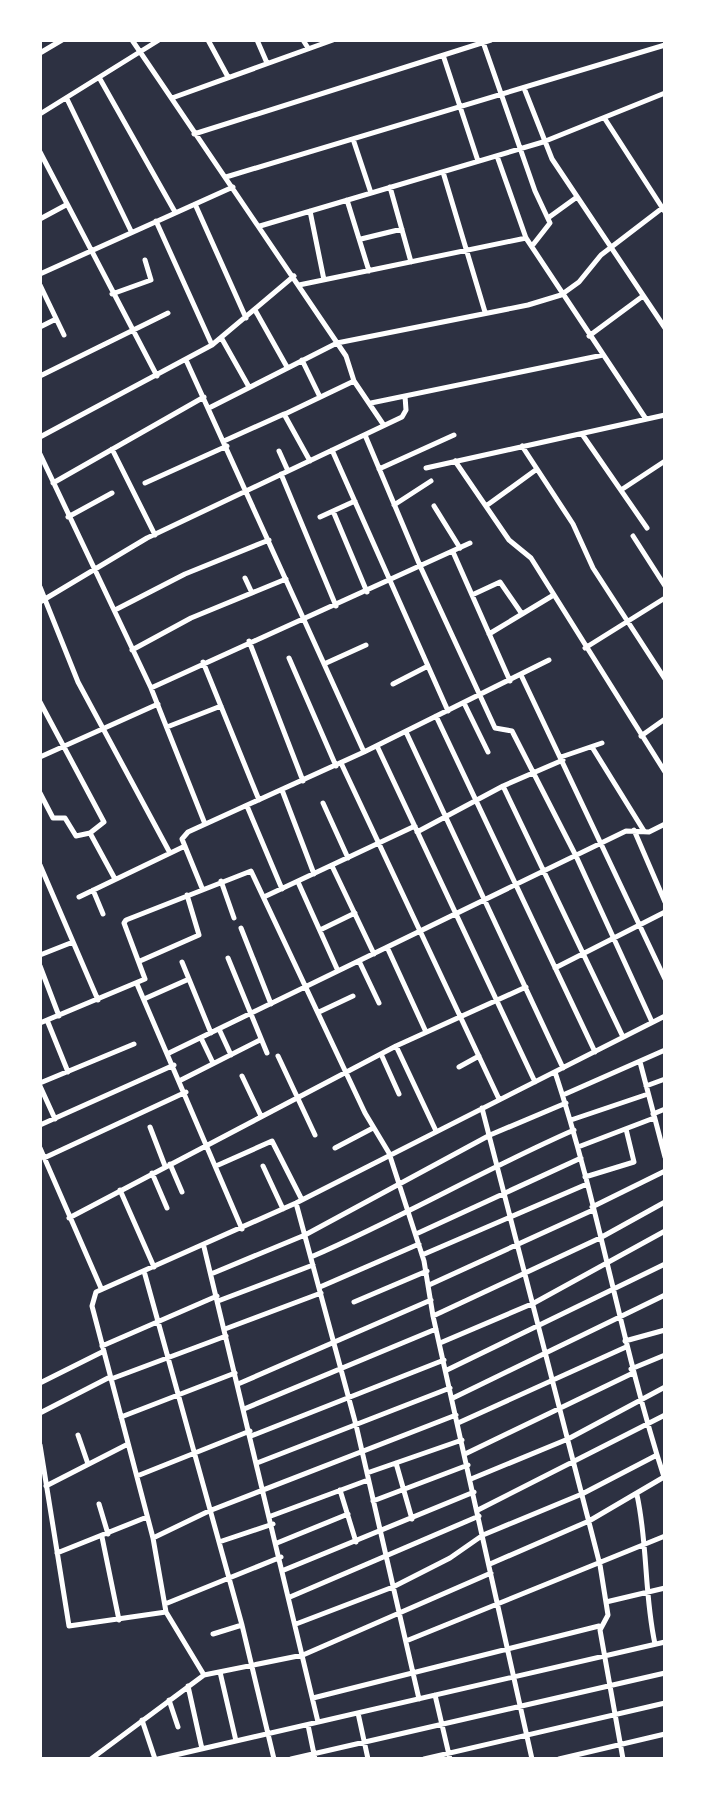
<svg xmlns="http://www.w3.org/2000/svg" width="705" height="1799" font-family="'Exo 2',sans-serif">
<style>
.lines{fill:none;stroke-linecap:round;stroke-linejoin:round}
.minor{stroke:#fff;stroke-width:5}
</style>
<rect width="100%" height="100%" fill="#2d3142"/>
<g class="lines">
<path class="minor" d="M132,40L346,356L354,381L383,424
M208,40L228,77
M257,40L267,63
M303,40L308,48
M483,42L535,191L550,223L532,246
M40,53L62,40
M443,55L478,161
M100,79L175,212
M524,88L552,159L665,328
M172,98L333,40
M67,99L131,231
M40,114L159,40
M605,119L665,212
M194,134L491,40
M353,139L371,193
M40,152L157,376
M497,156L526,238L646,419
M443,172L485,312
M226,177L665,45
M390,187L411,262
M347,200L369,271
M195,204L246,318
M310,211L324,280
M548,218L577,197
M40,219L66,205
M156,221L212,345
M260,226L543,142L665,93
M361,239L402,229
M40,274L233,187
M40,285L64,335
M299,285L526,238
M112,294L151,280L145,260
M255,310L287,367
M40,327L56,319
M589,336L643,296
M222,339L249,387
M186,360L364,752
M302,360L320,397
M40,376L168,313
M371,403L603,355
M209,408L337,343L528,305L561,295L579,282L601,255L665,206
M285,414L354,381
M582,434L647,528
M365,435L421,568L495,728L512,731L576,856L652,1022
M40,437L212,345L294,276
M224,441L284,414L310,461
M522,446L573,524L593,568L665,679
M112,449L155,535
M332,450L448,711
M279,451L288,471
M40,454L151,688L205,824
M455,461L509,540L531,558L665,772
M426,468L665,415
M379,469L454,435
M281,474L336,606
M53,483L204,397
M145,483L227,446
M621,490L665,461
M394,505L431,481
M434,506L460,548
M486,506L537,469
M333,511L367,592
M68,517L112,493
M320,517L355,501
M633,536L665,586
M453,552L510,681
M245,578L252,593
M40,587L78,682L170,853
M472,595L500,582L522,614
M40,602L147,538L402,417L406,410L405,396
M115,610L185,574L269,540
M489,634L552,596
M249,641L303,781
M585,648L665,598
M132,650L191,618L286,579
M289,658L336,766
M203,662L259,800
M324,664L366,645
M521,675L665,979
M393,684L428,666
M151,688L470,543
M40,702L104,822L90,833
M464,703L488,752
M436,716L595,1052
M167,727L221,706
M406,732L563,1068
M641,736L665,719
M377,746L535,1082
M592,747L644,831
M40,757L158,704
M561,757L602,743
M341,763L499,1099
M503,786L623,1037
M282,790L314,874
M40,793L53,818H65L76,836L90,833L115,879
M323,803L348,858
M247,806L282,889
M634,830L665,902
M417,832L503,786L563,760
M40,865L98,1000
M332,866L374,954
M221,881L234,918
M298,882L338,971
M202,888L182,839L188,832L364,752L549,660
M93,890L103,914
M266,896L415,826
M79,897L185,846
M241,928L271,1004
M320,930L355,913
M387,947L426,1032
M40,955L73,942
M228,958L267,1053
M140,961L199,935L187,895
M359,961L379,1003
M182,962L211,1033
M40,966L59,1016
M555,968L665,912
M137,984L242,1229
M144,999L189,979
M319,1012L353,996
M47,1020L68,1072
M40,1023L145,979L124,923L126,920L251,871L365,1113L389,1153L424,1261L433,1316L532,1759
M219,1029L231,1055
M201,1038L213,1063
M396,1046L436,1131
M169,1053L626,831L649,832L665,824
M381,1054L399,1094
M278,1056L315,1135
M640,1062L665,1157
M459,1067L479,1056
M555,1072C599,1205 621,1344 664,1477
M242,1076L261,1116
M181,1080L260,1040
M40,1083L134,1044
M40,1086L55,1119
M646,1086L665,1079
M563,1095L665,1050
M482,1108L600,1565L608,1615L600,1630L623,1759
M653,1114L665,1109
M571,1120L648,1094
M40,1125L174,1065
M150,1127L165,1166
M578,1147L654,1118
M40,1148L101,1288
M335,1148L373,1128
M44,1158L186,1092
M170,1164L182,1192
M216,1166L272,1141L302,1200
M263,1166L283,1209
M152,1173L167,1208
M585,1177L634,1162L626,1129
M120,1190L154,1267
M296,1203L356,1425L419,1699
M592,1207L665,1171
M69,1218L396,1046L526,987
M416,1234L581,1158
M204,1247L318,1722
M422,1255L587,1184
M311,1257C401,1218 485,1169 574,1130
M144,1271L242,1625L274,1759
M211,1274L305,1235L490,1135L566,1103
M429,1285L593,1210
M320,1287L419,1244
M218,1301L313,1265
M354,1302L427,1271
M433,1316L600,1238L665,1202
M225,1329L321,1293
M625,1341L665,1330
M440,1343L534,1303L665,1231
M102,1346L217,1296
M631,1369L665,1355
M447,1370L665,1264
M111,1379L226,1336
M40,1383L104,1351
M238,1384L431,1300
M453,1398L665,1295
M244,1409L436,1329
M40,1413L110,1377
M121,1417L235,1373
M458,1423L626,1347
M78,1435L88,1464
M251,1436L444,1360
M40,1445L69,1626L166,1612
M465,1454L633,1373
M257,1463L450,1388
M396,1463L412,1519
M367,1473L462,1440
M137,1476L250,1431
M471,1479L568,1439L665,1387
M46,1486L128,1444
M340,1490L356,1542
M637,1495C648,1545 644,1594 655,1644
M373,1501L468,1465
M99,1504L108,1534
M478,1510L665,1415
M271,1516L368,1480
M102,1537L119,1620
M153,1538L209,1511L456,1415
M219,1542L273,1524
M277,1543L348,1514
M57,1553L147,1517
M490,1564L589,1521L664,1477
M284,1570L474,1492
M290,1597L479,1516
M606,1602L665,1588
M165,1604L281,1557
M296,1624L393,1587L450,1558L483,1535L582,1494L657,1455
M213,1634L242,1625
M406,1641L665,1536
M220,1672L236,1741
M204,1675L166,1612L153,1538L92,1306L96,1292L296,1203L665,1016
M188,1686L202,1749
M435,1695L450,1759
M313,1698L599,1626
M169,1700L178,1727
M358,1713L368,1759
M142,1720L155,1759
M308,1725L315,1759
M91,1759L204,1675L303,1655L491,1573
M158,1759L665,1642
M291,1759L665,1673
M424,1759L665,1703
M559,1759L665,1734"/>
</g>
<rect width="705" height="1799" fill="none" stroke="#ffffff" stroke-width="84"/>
</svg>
